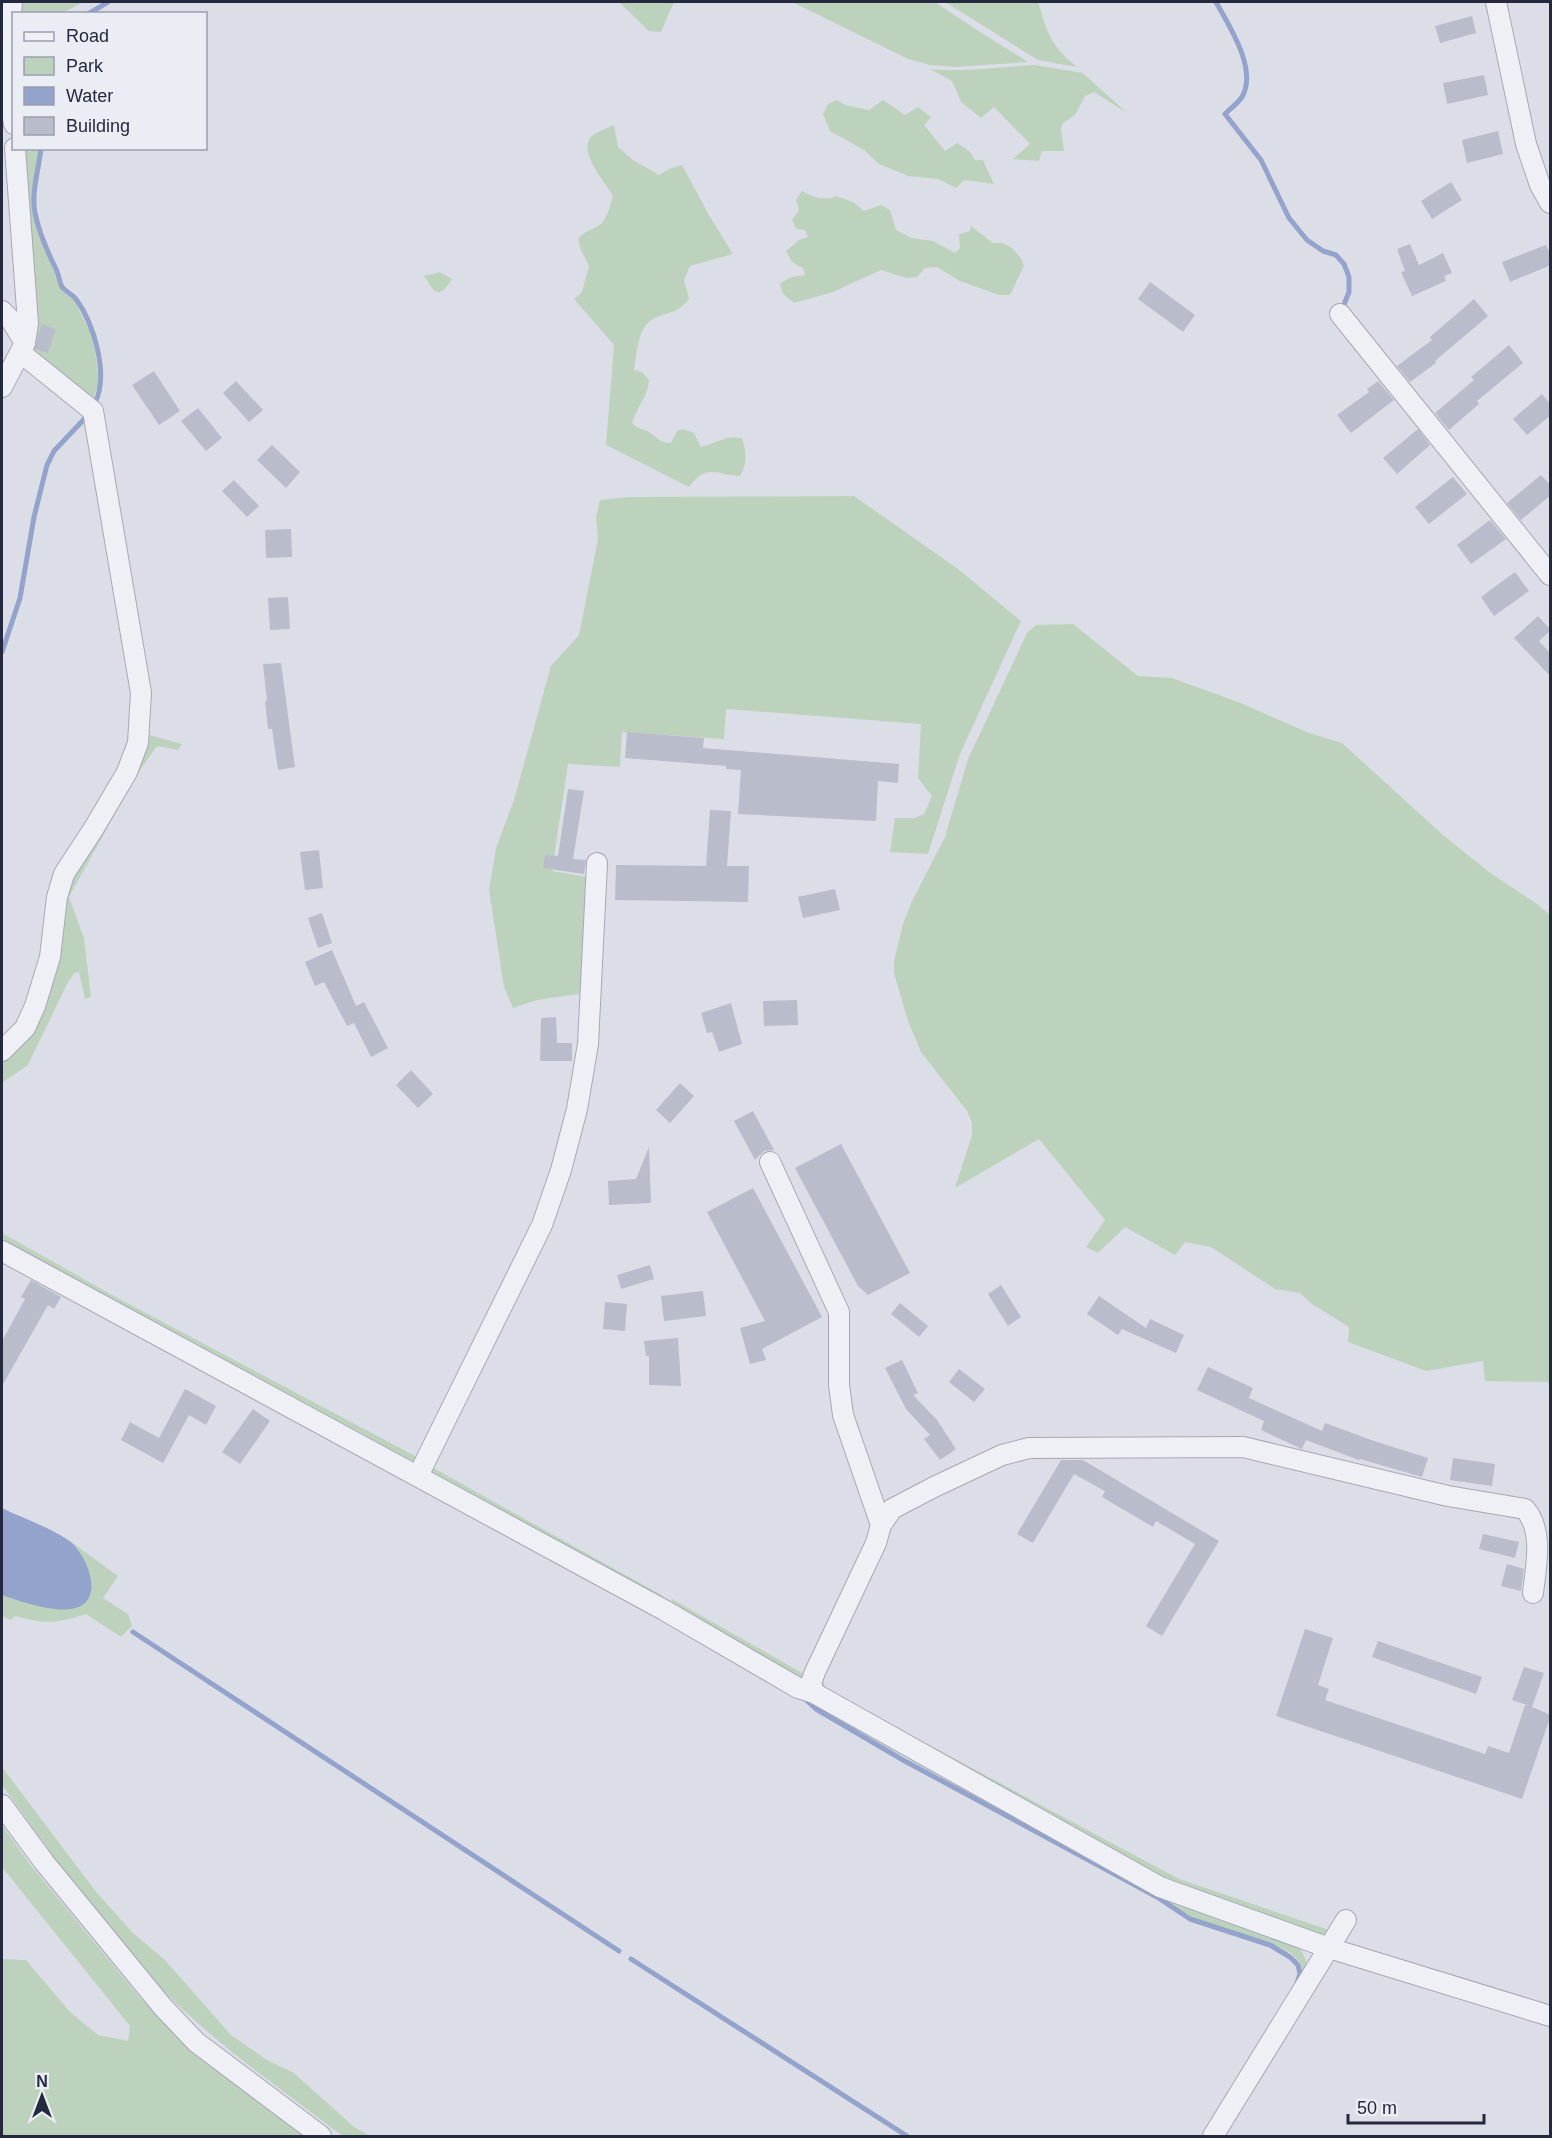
<svg xmlns="http://www.w3.org/2000/svg" width="1552" height="2138" font-family="Arial,sans-serif">
<style>
.green{fill:#bdd2bc}
.water{fill:#93a3cb}
.lines{fill:none;stroke-linecap:round;stroke-linejoin:round}
.stream{stroke:#93a3cb;stroke-width:5}
.building{fill:#b9bcca}
.minor-casing{stroke:#a5a8b4;stroke-width:22}
.minor{stroke:#eff0f5;stroke-width:20}
</style>
<rect width="100%" height="100%" fill="#dcdee7"/>
<path class="green" d="M14,2H82C63,18 37,13 14,14Z
M619,2H618H674L661,32L649,31Z
M792,2H935L980,32L1028,62L956,67L930,65L908,59Z
M945,2H1038C1048,34 1050,45 1077,67L1038,60Z
M1035,65L1083,73L1127,113L1094,92L1085,96L1075,115L1063,123L1061,129L1064,151H1042L1039,161L1013,159L1030,144L994,107L981,118L961,102L952,81L930,69C965,72 1000,67 1035,65Z
M837,100L845,105L869,110L883,100L905,115L918,107L931,117L924,125L945,151L957,143L969,151L975,160H983L994,184L964,180L956,188L938,179L908,176L879,164L864,150L830,131L823,114L828,104Z
M614,125L618,147L633,160L659,175L669,169L682,165L709,215L733,254L690,266L684,280L689,299C675,316 669,310 653,319C637,328 637,354 634,370L642,372L649,380C648,396 637,407 632,423C638,430 643,428 649,432C658,438 660,443 671,443L677,431L683,429L694,433L701,447C718,443 725,435 742,438C746,452 748,463 740,476C714,475 708,463 689,487L606,445L614,345L574,299L582,292L589,266L581,250L578,239C587,229 588,232 598,226C607,221 610,205 613,196C605,181 572,147 596,133C601,130 608,128 614,125Z
M18,149H39L34,185L32,211L41,241L59,283L62,291L74,300L91,333L96,357L99,383L91,404L33,352L30,345Z
M802,191C815,198 823,201 837,196L853,202L864,211L881,205L890,210L896,230L911,238L933,241L955,253L960,248L959,234L970,231L971,226L993,243H1003L1012,248L1021,258L1024,266L1010,295H999L960,281L937,267L925,268L917,277L906,278L881,270L833,292L794,303L783,294L780,283L792,277L805,275L803,268L792,262L786,251L799,240L808,237L805,230L796,229L792,220L799,210L796,200Z
M440,272L452,279C438,302 434,291 424,276Z
M854,496L958,569L1021,621L960,754L928,854L890,852L895,818H915L924,814L932,796L918,778L921,724L726,709L724,739L622,732L620,767L568,764L552,871L587,877L585,993L537,1000L513,1008L504,987L489,890L496,848L514,800L551,666L579,635L598,539L596,517L600,500L628,497Z
M1073,624L1138,676L1172,678L1238,702L1309,733L1342,743L1443,835L1489,872L1537,904L1550,915V1388L1548,1382L1485,1381L1483,1361L1426,1371L1348,1342L1349,1327L1312,1304L1300,1293L1275,1289L1211,1247L1185,1242L1175,1255L1125,1227L1098,1253L1086,1247L1105,1220L1039,1139L955,1188L972,1135V1123L967,1111L921,1052L908,1021L894,973V961L903,924L912,901L945,837L968,759L1027,633L1036,625Z
M146,734L182,744L178,750L157,746L136,776L69,897L84,938L91,997L85,999L79,972L74,973L66,986L28,1065L2,1083V1060L23,1038L63,892Z
M2,1233L112,1295L419,1458L416,1463L2,1240Z
M430,1466L663,1596L661,1602L425,1472Z
M70,1541L118,1576L103,1598L128,1614L132,1626L121,1637L86,1614C55,1624 46,1624 15,1616L11,1620L2,1616V1595L60,1609L85,1562Z
M672,1599L804,1674L803,1681L670,1607Z
M822,1667L824,1685L830,1692L1179,1879L1332,1931L1329,1938L1180,1888L822,1692L819,1675Z
M803,1694L1298,1946L1303,1954L1309,1968L1302,1975L1301,1964L1291,1953L1270,1943L1252,1939L1191,1917L1157,1895L1057,1842L816,1707Z
M2,1767L97,1893L133,1933L165,1960L231,2035L267,2060L294,2073L354,2127L370,2136H343L333,2129C272,2082 206,2037 153,1980C97,1920 50,1851 2,1785Z
M2,1825L29,1863L141,1999L187,2043L311,2136H2V1959L26,1960L70,2012L98,2035L128,2041L130,2026L2,1867Z"/>
<path class="water" d="M2,1508C22,1518 51,1528 68,1540C89,1555 107,1605 70,1609C51,1612 19,1601 2,1595Z"/>
<g class="lines">
<path class="stream" d="M1216,2C1229,26 1258,69 1242,97C1238,103 1230,109 1225,114L1261,160L1289,218L1307,240L1323,251L1336,255L1344,264L1349,277V292L1341,312
M88,14L108,2
M41,148C39,169 31,192 35,213C39,233 47,251 56,269C59,275 59,281 62,287C66,292 72,294 76,299C94,324 110,376 94,405
M2,652L20,598L34,517L47,465L54,451L88,415
M133,1632L619,1951
M803,1697L816,1709L903,1760L1157,1897L1190,1919L1270,1945L1290,1957L1298,1965L1300,1974L1296,1986
M631,1959L907,2136"/>
</g>
<path class="building" d="M1472,16L1476,33L1440,43L1435,26Z
M1484,75L1488,95L1447,104L1443,83Z
M1498,131L1503,154L1467,163L1462,140Z
M1451,182L1462,200L1432,219L1421,201Z
M1410,244L1419,265L1443,253L1452,273L1444,276L1446,281L1412,296L1401,272L1405,271L1397,249Z
M1546,245L1551,256V265L1510,282L1502,262Z
M1150,282L1195,315L1183,332L1138,299Z
M1474,299L1488,316L1435,361L1436,363L1410,382L1397,366L1432,340L1430,337Z
M41,324L56,329L48,353L35,349Z
M1509,345L1523,363L1477,401L1479,404L1449,430L1435,413L1474,380L1471,377Z
M154,371L180,411L159,425L132,385Z
M236,381L263,410L249,422L223,393Z
M1378,381L1394,400L1351,433L1337,415L1369,392L1367,389Z
M1542,394L1551,405V415L1527,435L1513,419Z
M198,408L222,438L206,451L181,421Z
M1418,429L1430,445L1397,474L1383,458Z
M272,445L300,472L286,488L257,460Z
M1541,475L1551,486V495L1521,520L1507,503Z
M1453,477L1467,494L1429,524L1415,507Z
M234,480L259,506L247,517L222,491Z
M1490,520L1506,539L1471,564L1457,545Z
M291,529L292,557L266,558L265,530Z
M1515,572L1529,591L1494,616L1481,597Z
M288,597L290,629L270,630L268,598Z
M1538,616L1551,630L1539,641L1551,654V677L1514,638Z
M281,663L295,767L278,770L272,729H268L265,701H267L263,664Z
M627,732L704,738L703,748L899,764L898,783L878,781L876,821L738,814L741,770L726,769V766L625,758Z
M568,789L584,791L573,859L586,860L584,874L543,868L545,855L558,856Z
M710,810L731,811L727,866H749L748,902L615,900L616,865L706,866Z
M319,850L323,888L305,890L300,852Z
M835,889L840,910L803,918L798,897Z
M322,913L332,943L318,948L308,918Z
M332,950L356,1006L364,1002L388,1048L371,1057L354,1023L347,1026L324,982L315,986L305,962Z
M797,1000L798,1025L764,1026L763,1001Z
M731,1003L742,1044L719,1052L712,1032L707,1033L701,1013Z
M556,1017L557,1043H572V1061H540L541,1018Z
M411,1070L433,1094L418,1108L396,1085Z
M680,1083L694,1096L670,1123L656,1110Z
M753,1111L774,1150L764,1151L755,1160L734,1121Z
M841,1144L910,1273L868,1295L858,1286L795,1168Z
M649,1147L651,1203L609,1205L608,1181L636,1179Z
M753,1188L822,1317L762,1349L766,1360L750,1364L740,1328L765,1321L707,1212Z
M650,1265L654,1279L621,1289L617,1275Z
M31,1280L61,1297L54,1309L48,1305L2,1386V1341L25,1299L21,1297Z
M1001,1285L1021,1317L1008,1326L988,1294Z
M703,1291L706,1316L664,1321L661,1296Z
M1099,1296L1146,1328L1150,1319L1184,1335L1176,1353L1122,1329L1118,1335L1087,1314Z
M605,1302L627,1304L625,1331L603,1329Z
M900,1303L928,1326L919,1337L891,1314Z
M678,1338L681,1386L649,1385V1356H646L644,1341Z
M902,1360L918,1393L913,1395L937,1420L956,1449L940,1460L924,1439L930,1435L906,1409L885,1368Z
M1208,1367L1253,1388L1249,1398L1322,1431L1325,1423L1374,1441L1428,1458L1422,1477L1360,1459L1359,1460L1306,1440L1302,1449L1261,1430L1264,1421L1197,1390Z
M959,1369L985,1389L974,1402L949,1382Z
M185,1389L216,1406L206,1425L189,1415L163,1463L121,1440L130,1422L159,1438Z
M253,1409L270,1421L240,1464L222,1452Z
M1453,1458L1495,1464L1492,1486L1450,1480Z
M1061,1460H1083L1219,1541L1162,1636L1146,1626L1195,1544L1156,1521L1153,1527L1102,1497L1105,1491L1074,1474L1033,1543L1017,1534Z
M1483,1534L1519,1542L1515,1558L1479,1549Z
M1507,1564L1524,1569L1521,1591L1501,1586Z
M1305,1629L1333,1638L1318,1685L1329,1689L1325,1700L1485,1754L1488,1746L1509,1753L1525,1705L1530,1706L1512,1700L1524,1667L1544,1673L1532,1707L1551,1715L1522,1799L1276,1716Z
M1378,1641L1482,1677L1476,1694L1372,1657Z"/>
<g class="lines">
<g class="minor-casing">
<path id="minor" d="M12,2L8,50V89L14,124
M1496,2L1526,144L1540,185L1550,203
M15,148L28,323L25,343
M2,311L11,320L25,343L2,387
M1340,314L1550,575
M2,1051L25,1028L35,1006L50,957L57,897L64,874L94,828L127,772L138,743L141,693L93,411L21,353
M770,1162L839,1312V1385L843,1415L881,1525
M2,1251L664,1610L798,1688L814,1693L1160,1887L1329,1948L1550,2016
M418,1476L542,1225L561,1170L577,1109L588,1044L597,863
M814,1693L811,1683L815,1672L876,1543L881,1525L892,1509L934,1487L1002,1455L1029,1448L1243,1447L1448,1496L1525,1509C1544,1531 1536,1566 1533,1593
M2,1805L44,1862L162,2006L196,2042L321,2136
M1213,2136L1346,1920"/>
</g>
<use href="#minor" class="minor"/>
</g>
<rect width="1552" height="2138" fill="none" stroke="#24293e" stroke-width="6"/>
<rect x="12" y="12" width="195" height="138" fill="#ebedf5" stroke="#9b9fac" stroke-width="1.5"/>
<rect x="24" y="32" width="30" height="9" fill="#eff0f5" stroke="#9b9fac" stroke-width="1.5"/>
<text x="66" y="42" font-size="18" fill="#24293e">Road</text>
<rect x="24" y="57" width="30" height="18" fill="#bdd2bc" stroke="#9b9fac" stroke-width="1.5"/>
<text x="66" y="72" font-size="18" fill="#24293e">Park</text>
<rect x="24" y="87" width="30" height="18" fill="#93a3cb" stroke="#9b9fac" stroke-width="1.5"/>
<text x="66" y="102" font-size="18" fill="#24293e">Water</text>
<rect x="24" y="117" width="30" height="18" fill="#b9bcca" stroke="#9b9fac" stroke-width="1.5"/>
<text x="66" y="132" font-size="18" fill="#24293e">Building</text>
<g transform="translate(42 2096)" stroke="#ebedf5" stroke-width="4.5" paint-order="stroke">
<path d="M0-4.5L10 22L0 15L-10 22Z" fill="#24293e"/>
<text y="-9" font-size="16" font-weight="bold" text-anchor="middle" fill="#24293e">N</text>
</g>
<path d="M1348 2114v9h136v-9" fill="none" stroke="#24293e" stroke-width="3"/>
<text x="1357" y="2114" font-size="18" fill="#24293e" stroke="#ebedf5" stroke-width="4.5" paint-order="stroke">50 m</text>
</svg>
